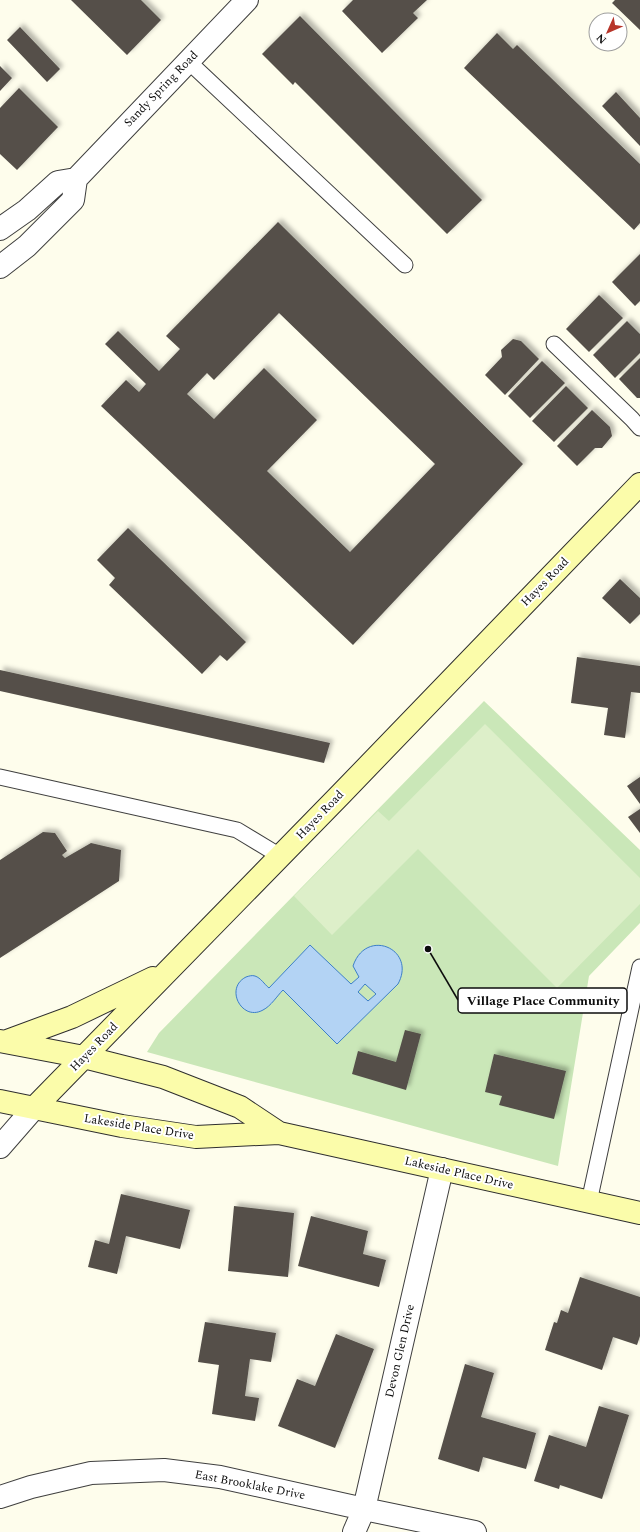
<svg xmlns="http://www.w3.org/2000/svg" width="640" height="1532" font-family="Spectral,serif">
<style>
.green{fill:#cae7b8}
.pitch{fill:#ddefc9}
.water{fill:#b3d3f4;stroke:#3d7fc8;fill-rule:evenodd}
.building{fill:#544f49;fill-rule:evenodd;filter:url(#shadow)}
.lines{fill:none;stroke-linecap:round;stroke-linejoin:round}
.lane-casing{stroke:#3f3f3f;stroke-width:17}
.street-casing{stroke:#3f3f3f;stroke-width:24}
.secondary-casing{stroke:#2e2e2e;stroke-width:24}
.lane{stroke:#fff;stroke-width:15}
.street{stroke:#fff;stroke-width:22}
.secondary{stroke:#fbfcaa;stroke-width:22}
.labels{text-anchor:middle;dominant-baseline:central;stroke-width:4;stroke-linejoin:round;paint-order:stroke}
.street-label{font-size:12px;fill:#0c0c0c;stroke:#fff}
.leader{fill:none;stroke:#0c0c0c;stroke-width:1.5}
.callout-dot{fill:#0c0c0c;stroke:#fff;stroke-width:1.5}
.callout{fill:#fff;stroke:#0c0c0c;stroke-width:1.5}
.callout-label{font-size:13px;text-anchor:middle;font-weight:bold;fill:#0c0c0c}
</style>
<defs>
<filter id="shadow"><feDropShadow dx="3.5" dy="-3.5" stdDeviation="2" flood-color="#0004"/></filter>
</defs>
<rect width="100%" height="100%" fill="#fefdec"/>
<path class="green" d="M484,701L640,850V923L589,976L558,1166L147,1052L159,1033Z"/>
<path class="pitch" d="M485,724L640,878V904L557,988L418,849L332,935L294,896L378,811L389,821Z"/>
<path class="water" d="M310,945L351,984L359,977L353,966C366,927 417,949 398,984L337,1044L283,990C277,996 271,1006 263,1010C242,1022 224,988 246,977C249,976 252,975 255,976C261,978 264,984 269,988ZM365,984L376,994L368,1001L358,992Z"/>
<path class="building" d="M71,0H141L161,20L127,55Z
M353,0H427L413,13L418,18L382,53L342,11Z
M615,0H640V30L612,3Z
M300,16L482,200L447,234L295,82L293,85L262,54Z
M20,27L60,69L47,82L7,40Z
M497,33L513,49L517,45L640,164V223L634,230L464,68Z
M0,66L12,78L0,91Z
M19,88L58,127L17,170L0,154V108Z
M616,92L640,118V146L602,106Z
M278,222L523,464L353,645L101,406L126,380L139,392L146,384L105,344L118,331L159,371L180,349L166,336ZM279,313L435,464L350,552L267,471L317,420L264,368L214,419L187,394L207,373L214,380Z
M640,254V301L635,306L612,282Z
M599,295L623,318L589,352L566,329Z
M627,321L640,334V353L615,378L593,355Z
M513,339L521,341L539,359L505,395L485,375L502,357L501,350Z
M640,358V398H637L619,379Z
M542,361L565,383L530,418L508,396Z
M566,386L588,408L554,442L532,421Z
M592,410L610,427L612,436L602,448H595L577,466L557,446Z
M128,528L246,642L227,661L220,655L202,674L109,585L115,578L97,560Z
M620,579L640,598V614L630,624L602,598Z
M577,657L640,666V693L631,692L625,738L604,735L608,708L571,703Z
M0,670L330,743L324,763L0,691Z
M640,777V804L627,786Z
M640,809V833L628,817Z
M43,832L55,833L67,851L62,855L65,858L91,843L121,850L119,881L0,958V860Z
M405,1030L421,1034L406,1090L352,1074L358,1051L396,1062Z
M494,1054L566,1071L554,1119L499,1105L502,1096L485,1092Z
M121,1194L190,1210L180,1249L126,1236L117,1274L88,1267L95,1240L109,1244Z
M234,1206L294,1213L288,1277L228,1271Z
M311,1216L368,1231L363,1254L386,1260L379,1287L298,1266Z
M580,1277L640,1297V1336L637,1345L613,1337L602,1370L545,1350L554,1322L557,1323L561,1310L568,1313Z
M205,1322L276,1333L271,1362L250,1359L245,1396L259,1398L255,1421L212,1414L219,1365L198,1362Z
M336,1334L374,1349L335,1448L278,1426L297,1379L315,1386Z
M465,1364L494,1373L481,1417L536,1433L526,1469L483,1457L479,1472L438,1459Z
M599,1406L629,1415L602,1499L560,1485L559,1489L534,1481L549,1435L586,1447Z"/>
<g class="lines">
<g class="lane-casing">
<path id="lane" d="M188,61L405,265
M554,344L632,419L640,428
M0,777L237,830L280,856
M589,1202L640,967"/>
</g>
<g class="street-casing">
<path id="street" d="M0,229L27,210L58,182L76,179L247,0
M0,267L27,246L73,200L76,179
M0,1147L34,1108
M0,1497L31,1487L91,1473L164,1470L220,1477L364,1509L475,1532
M354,1532L364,1509L442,1169"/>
</g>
<g class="secondary-casing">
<path id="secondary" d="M0,1041L84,1057L163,1077L240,1107L279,1133
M7,1041L72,1017L153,978
M0,1101L122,1126L196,1137L279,1133L640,1213
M34,1108L341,794L640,484"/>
</g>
<use href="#lane" class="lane"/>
<use href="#street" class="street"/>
<use href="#secondary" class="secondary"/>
</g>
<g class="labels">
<g class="street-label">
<text transform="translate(161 89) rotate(-46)">Sandy Spring Road</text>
<text transform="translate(545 582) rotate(-46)">Hayes Road</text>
<text transform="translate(320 815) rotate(-46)">Hayes Road</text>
<text transform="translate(94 1047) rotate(-46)">Hayes Road</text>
<text transform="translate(139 1127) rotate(9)">Lakeside Place Drive</text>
<text transform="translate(459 1173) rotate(13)">Lakeside Place Drive</text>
<text transform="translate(400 1351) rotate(-77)">Devon Glen Drive</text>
<text transform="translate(250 1485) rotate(11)">East Brooklake Drive</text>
</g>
</g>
<path class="leader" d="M428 949L458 1000"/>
<circle class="callout-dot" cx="428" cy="949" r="4"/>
<rect class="callout" x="458" y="988" width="169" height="25" rx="4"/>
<g class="callout-label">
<text x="543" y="1005">Village Place Community</text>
</g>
<g transform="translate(608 32) rotate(225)"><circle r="19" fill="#ffffff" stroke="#9e9e9e"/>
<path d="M0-3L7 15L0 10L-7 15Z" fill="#b7352a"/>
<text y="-6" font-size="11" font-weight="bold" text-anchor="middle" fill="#0c0c0c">N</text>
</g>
</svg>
